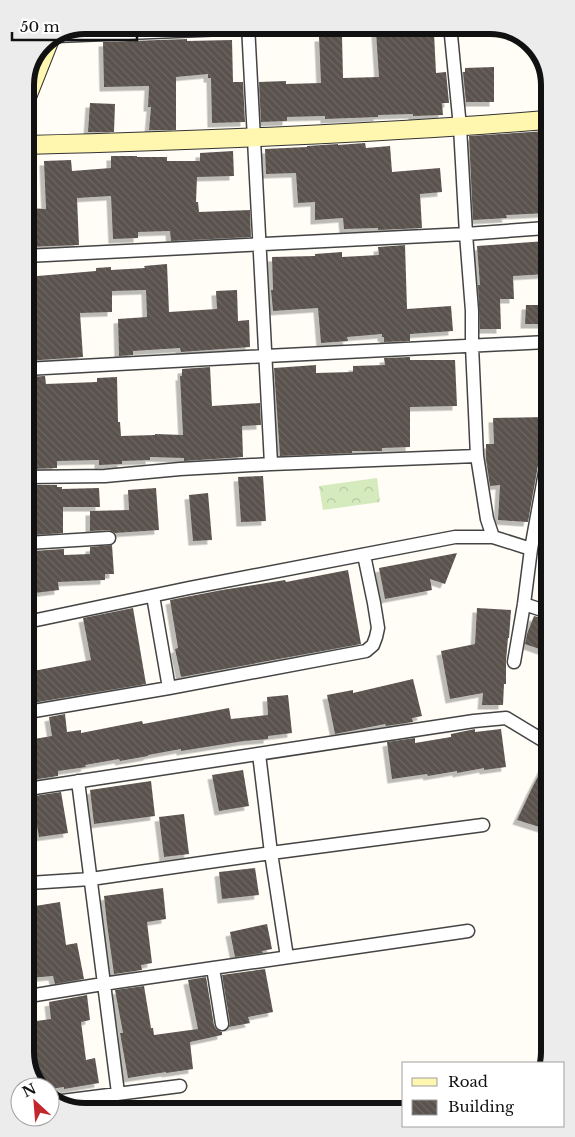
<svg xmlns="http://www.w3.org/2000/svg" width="575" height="1137" font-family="'Libre Baskerville',serif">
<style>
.park{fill:url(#park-crowns)}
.building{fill:url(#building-back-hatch);filter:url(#shadow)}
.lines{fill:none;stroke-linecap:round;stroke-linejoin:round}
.street-casing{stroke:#444;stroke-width:15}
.secondary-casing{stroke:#333;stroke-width:20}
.street{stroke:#fff;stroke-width:12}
.secondary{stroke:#fff6b0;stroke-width:18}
.rim{fill:none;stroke:#111;stroke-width:6}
</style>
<defs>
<pattern id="park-crowns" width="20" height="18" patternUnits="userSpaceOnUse" patternTransform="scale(1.25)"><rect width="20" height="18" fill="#d5ebbd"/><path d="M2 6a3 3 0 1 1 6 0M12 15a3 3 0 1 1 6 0" fill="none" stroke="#b6c8a1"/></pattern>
<pattern id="building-back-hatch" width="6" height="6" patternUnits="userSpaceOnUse" patternTransform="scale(1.25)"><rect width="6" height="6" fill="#5a524d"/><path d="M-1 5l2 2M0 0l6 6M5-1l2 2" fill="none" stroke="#6d6662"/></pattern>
<filter id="shadow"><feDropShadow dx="-4.5" dy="4.5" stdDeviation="0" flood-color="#0004"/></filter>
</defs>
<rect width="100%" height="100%" fill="#fffdf5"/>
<path class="park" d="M377,478L380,502L323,510L319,486Z"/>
<path class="building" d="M404,30V34L434,33L436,73L446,72L449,103H442L443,115L413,116V114L378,115V117L325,119V116L287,117V121L261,122L259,82L286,81V84L321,83L319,37L342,36L343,78L379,77L376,32Z
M187,39V41L232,40L233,82H243L245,122L212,123L211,78H208V74L176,77V130H149L151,107H148L149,86L104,87L103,42Z
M494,67V102H466L463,72H465V68Z
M90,103L115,104L114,132H88Z
M546,131V213L506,215L507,218L473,220L469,136Z
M365,143L366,148L390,146L392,172L440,168L442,192L420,194L422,228L378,230V228L344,229L343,218L315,220V202L298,203L296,173L266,174L265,149L307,147V146L338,144V145Z
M233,151L234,176L197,177L196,202H198L199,212L250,210L251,237L171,241L170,231L138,232V238L113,239L111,196L77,198L79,245L26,247V208L46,209L44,161L71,160L72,171L111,168V156H137V157H167V161H200V153Z
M546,241L547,274L513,276L514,299H500L501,329H480L478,285H480L477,246Z
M405,245L407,309L451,306L453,331L410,334V341L384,342V337H382V334L347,337L348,341L321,343L318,308L273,311L271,290H273L272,257L315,256V254L342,252V257L379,255L378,247Z
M167,264L169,312L217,309L216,291L237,290L238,321L249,320L250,347L181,352L180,348L133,351V355L119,356L118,319L147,317L146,290L112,291V312L80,313L83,357L26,361V277L96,271V268L111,267V270L145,268L144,266Z
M526,305H547V324H525Z
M410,357V360H455L457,406L410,407V447L382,448V451H352V453L280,456L274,368L316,365V373L353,372V366L385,365L384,358Z
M210,367L212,406L260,403L261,425L242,426L243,457L184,461V458L150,457V460L122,461V464L99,465V460L57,461V468L31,469V424L27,425L26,377L45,376L46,384L97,382V378L117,377L118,422H120L121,436L155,435V434L183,435L180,376H182V369Z
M547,417V453L541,455L539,460L528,522L498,520L500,485L490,486L486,459V444H494L493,418Z
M263,476L266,521L241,522L238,477Z
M31,485H57V487H62V489L99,488L100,507H63V533L32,535L30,488H31Z
M156,488L159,530L115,533L109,530L90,531V511L129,510L128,490Z
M208,493L212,540L193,541L189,495Z
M112,545L114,574H105V580L58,582L59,590L35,593L31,553H32V551L64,549V555L90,554V547Z
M457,553L445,584L430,579L432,590L385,599L379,568Z
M348,570L361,644L181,677L175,649L178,648L170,600L222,590L285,580L286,582Z
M133,608L146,684L32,703L28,681V672L91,660L83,618Z
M477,608L511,610L509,638H508L506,661V684H504L503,705H482L483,693L450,699L441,651L475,644Z
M534,616L548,620V652L525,644L527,634Z
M413,679L422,716L412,718L413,722L386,726L385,724L335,734L327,695L353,690V693Z
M288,695L292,733L268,736V739L244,741L181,751V749L148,755V756L120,761L119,759L85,765L86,767L58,771V776L31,780L28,757V740L52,736L49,717L65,714L67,732L81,730V733L142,721L143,724L229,708L231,719L268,715L267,697Z
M475,729V732L501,729L506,767L484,770V768L457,773V771L428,776L427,774L392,779L387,742L415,738V743L451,737V734Z
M549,755V819L546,829L517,820L532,788Z
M243,770L249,806L219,811L212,775Z
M151,781L155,816L94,824L90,790Z
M61,792L68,833L39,837L32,798L34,796Z
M184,814L189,854L164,857L159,817Z
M255,868L259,895L222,899L219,872Z
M163,888L166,919L147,922L152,963L141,965L142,970L114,974L107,924L104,896Z
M60,902L66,945L77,943L84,979L55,984L53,976L29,978V907Z
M267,924L272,949L262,951L263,953L235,957L230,932Z
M265,969L273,1012L248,1017L250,1023L229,1027L230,1023L222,975Z
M206,977L214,1025L216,1029L222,1032V1035L190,1042L193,1069L166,1073V1072L128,1078L120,1033H123L115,990L144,986L151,1028H153L154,1035L198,1029L188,980Z
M87,995L90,1020L81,1022L86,1060L95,1058L99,1083L64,1089V1087L50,1089V1087H39L29,1075V1022L51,1019L49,1002Z"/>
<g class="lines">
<g class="street-casing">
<path id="street" d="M248,25L271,464
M450,25L460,127L466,234L472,311V346L477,456L487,519L493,537L531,549
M57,36L248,28L293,25
M26,256L466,234L546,228
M26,369L266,356L547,342
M27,477L105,476L180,469L271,464L477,456
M27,543L109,538
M153,596L169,688
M524,604L548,612
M27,622L189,588L455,537H493
M514,662L524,604L531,549L547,461
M28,712L169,688L366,651L373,645L376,637L378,628L374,603L364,555
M259,754L271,853L287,957
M78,781L118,1093L119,1111
M28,789L474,721L506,718L549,744
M29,883L91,879L271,853L483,825
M213,968L222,1024
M29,996L103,984L468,931
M54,1102L180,1086"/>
</g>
<g class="secondary-casing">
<path id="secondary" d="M25,102L50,39
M25,145C199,140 373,134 546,120"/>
</g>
<use href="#street" class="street"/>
<use href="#secondary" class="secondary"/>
</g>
<path d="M0 0H575V1137H0ZM85 34H490A51 51 0 0 1 541 85V1052A51 51 0 0 1 490 1103H85A51 51 0 0 1 34 1052V85A51 51 0 0 1 85 34Z" fill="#ececec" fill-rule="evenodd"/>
<path class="rim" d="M85 34H490A51 51 0 0 1 541 85V1052A51 51 0 0 1 490 1103H85A51 51 0 0 1 34 1052V85A51 51 0 0 1 85 34Z"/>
<rect x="402" y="1062" width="162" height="65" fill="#ffffff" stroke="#a0a0a0"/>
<rect x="412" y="1078" width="25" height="8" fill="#fff6b0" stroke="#a0a0a0"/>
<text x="448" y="1087" font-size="15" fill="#111111">Road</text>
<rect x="412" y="1100" width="25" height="15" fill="url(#building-back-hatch)" stroke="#a0a0a0"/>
<text x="448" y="1112" font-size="15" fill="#111111">Building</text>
<g transform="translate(35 1102) rotate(334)"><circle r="24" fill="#ffffff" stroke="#a0a0a0"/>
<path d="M0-4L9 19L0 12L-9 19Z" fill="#c4262e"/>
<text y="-8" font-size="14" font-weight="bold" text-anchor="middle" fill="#111111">N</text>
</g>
<path d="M12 32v8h125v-8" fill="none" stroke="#111111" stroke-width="2.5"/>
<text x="20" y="32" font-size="15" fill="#111111" stroke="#ffffff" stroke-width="4" paint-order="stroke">50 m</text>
</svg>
